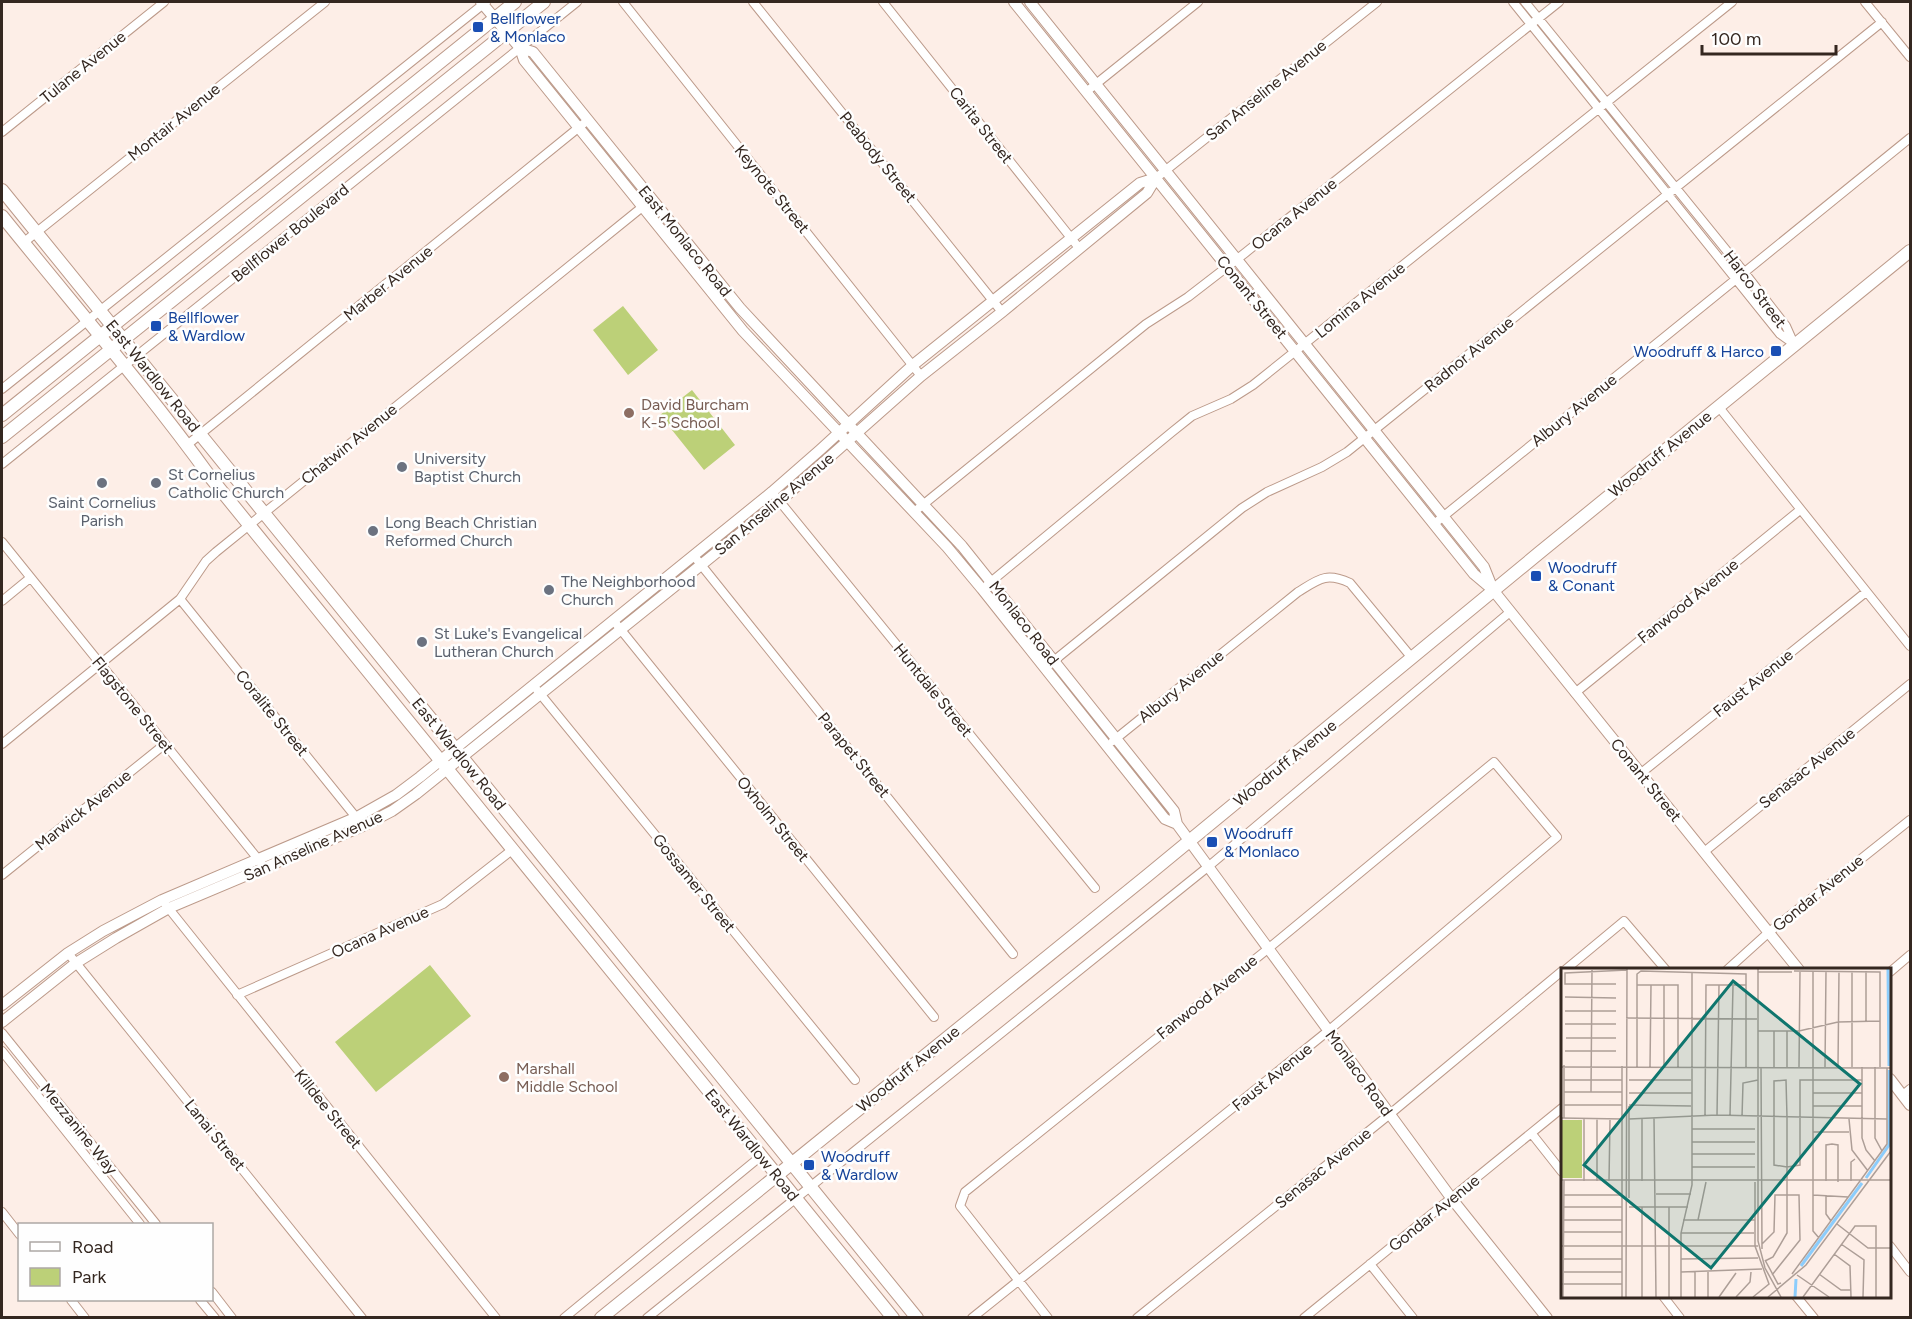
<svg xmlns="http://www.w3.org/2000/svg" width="1912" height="1319" font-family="Figtree,sans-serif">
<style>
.green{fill:#bcd078}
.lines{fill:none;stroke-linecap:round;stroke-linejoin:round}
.minor-casing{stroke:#bc9a8a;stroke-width:10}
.tertiary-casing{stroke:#bc9a8a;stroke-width:12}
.secondary-casing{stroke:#bc9a8a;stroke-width:14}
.minor{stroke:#fff;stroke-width:8}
.tertiary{stroke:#fff;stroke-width:10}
.secondary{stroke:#fff;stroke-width:12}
.transit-dot{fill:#1a4fb4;stroke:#fefefe;stroke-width:2}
.education-dot{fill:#8d6e63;stroke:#fefefe;stroke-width:2}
.worship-dot{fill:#6b7280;stroke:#fefefe;stroke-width:2}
.labels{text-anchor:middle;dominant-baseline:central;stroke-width:5;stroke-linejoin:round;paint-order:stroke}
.transit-label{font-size:16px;fill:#164399;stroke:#fefefe;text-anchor:start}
.street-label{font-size:16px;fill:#342720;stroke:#fefefe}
.education-label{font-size:16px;fill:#785e54;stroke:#fefefe;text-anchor:start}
.worship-label{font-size:16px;fill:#5b616d;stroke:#fefefe;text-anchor:start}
.inset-river{fill:none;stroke:#8ccdfc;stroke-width:3}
.inset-road{fill:none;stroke:#ad9e97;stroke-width:1.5}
.view{fill:#0f766e;fill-opacity:0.15;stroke:#0f766e;stroke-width:3}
.inset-edge{fill:none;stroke:#342720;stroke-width:3}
</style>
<rect width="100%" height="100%" fill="#fdeee7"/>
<path class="green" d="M623,306L658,350L628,375L593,330Z
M692,390L735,445L704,470L660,415Z
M430,965L471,1016L376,1092L335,1042Z"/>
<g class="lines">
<g class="minor-casing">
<path id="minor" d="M623,2L921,376
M753,2L1002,312
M883,2L1079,248
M1513,2L1780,334L1794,344
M1525,2L1744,272L1786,326L1794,344
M1865,2L1910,57
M1086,92L1198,2
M2,132L164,2
M1156,178L1377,2
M23,243L325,2
M2,389L486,2
M1718,406L1910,646
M187,445L588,120
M2,464L577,2
M772,492L1095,888
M914,512L1146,324L1188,297L1245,253L1559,2
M1434,524L1910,138
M2,542L262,864
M694,556L1013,954
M987,585L1172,432L1192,416L1231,399L1253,385L1732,2
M180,599L359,821
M2,601L30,578
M613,620L934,1017
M1045,668L1242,508L1267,492L1322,467L1347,452L1882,22
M537,690L855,1080
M1575,693L1800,510
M1113,741L1298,592C1319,579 1326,572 1350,583L1412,658
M2,744L180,599L206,561L216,552L646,204
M1640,774L1866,592
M1704,852L1910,684
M2,875L165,744
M166,905L496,1318
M68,953L362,1318
M1565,970L1624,921L1666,970
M1727,970L1768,933L1910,820
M1890,972L1910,955
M237,995L443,904L512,850
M2,1033L156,1224
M2,1051L140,1224
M1903,1095L1910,1089
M1532,1134L1562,1172
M2,1212L20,1235
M1890,1246L1910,1272
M1370,1264L1413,1318
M212,1292L232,1318
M1663,1296L1680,1318
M1796,1296L1814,1318
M71,1300L85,1318
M200,1300L215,1318
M564,1318L761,1156
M647,1318L1209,866L1510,612
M972,1318L1018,1281L1328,1031L1557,837L1494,762L1269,948L965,1192L960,1206L1048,1318
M1137,1318L1390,1114L1562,971
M1304,1318L1562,1108"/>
</g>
<g class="tertiary-casing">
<path id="tertiary" d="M481,2L520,48L524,60L743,331L947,547L982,589L1165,819L1177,824
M1014,2L1474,574L1493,590L1799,970
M1030,2L1484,567L1492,587
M520,48L533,52L740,308L962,546L1174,811L1177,824L1452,1199L1547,1318
M2,1005L68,953L103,931L162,900L357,817L396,795L420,777L772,492L820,450L913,365L1140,183L1156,178
M2,1022L76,963L116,938L169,908L363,826L392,811L416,794L701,565L780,501L921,376L1002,312L1147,193L1156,178
M1890,1079L1910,1105"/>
</g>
<g class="secondary-casing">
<path id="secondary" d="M2,190L917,1318
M2,216C72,303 146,388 211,478C438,758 665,1038 893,1318
M2,415L515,2
M2,437L544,2
M601,1318L1148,875L1539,553L1910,251"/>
</g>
<use href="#minor" class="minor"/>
<use href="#tertiary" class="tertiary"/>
<use href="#secondary" class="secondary"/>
</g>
<g class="transit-dot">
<rect x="472" y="21" width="12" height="12" rx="3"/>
<rect x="150" y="320" width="12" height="12" rx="3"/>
<rect x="1770" y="345" width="12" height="12" rx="3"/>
<rect x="1530" y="570" width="12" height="12" rx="3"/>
<rect x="1206" y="836" width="12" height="12" rx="3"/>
<rect x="803" y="1159" width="12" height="12" rx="3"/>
</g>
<g class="education-dot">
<circle cx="629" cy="413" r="6"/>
<circle cx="504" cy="1077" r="6"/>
</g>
<g class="worship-dot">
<circle cx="402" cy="467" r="6"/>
<circle cx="102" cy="483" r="6"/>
<circle cx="156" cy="483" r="6"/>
<circle cx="373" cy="531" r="6"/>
<circle cx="549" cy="590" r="6"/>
<circle cx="422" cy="642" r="6"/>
</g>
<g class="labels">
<g class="transit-label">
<text x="490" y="18">Bellflower<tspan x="490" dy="18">&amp; Monlaco</tspan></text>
<text x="168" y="317">Bellflower<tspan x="168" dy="18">&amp; Wardlow</tspan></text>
<text x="1764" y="351" text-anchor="end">Woodruff &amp; Harco</text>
<text x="1548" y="567">Woodruff<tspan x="1548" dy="18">&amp; Conant</tspan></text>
<text x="1224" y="833">Woodruff<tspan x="1224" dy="18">&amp; Monlaco</tspan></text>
<text x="821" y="1156">Woodruff<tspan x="821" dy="18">&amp; Wardlow</tspan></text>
</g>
<g class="street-label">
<text transform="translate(83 67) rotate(-39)">Tulane Avenue</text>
<text transform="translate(1266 90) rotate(-39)">San Anseline Avenue</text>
<text transform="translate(174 122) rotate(-39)">Montair Avenue</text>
<text transform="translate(981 125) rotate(52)">Carita Street</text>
<text transform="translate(878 157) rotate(51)">Peabody Street</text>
<text transform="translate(772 189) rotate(51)">Keynote Street</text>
<text transform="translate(1294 214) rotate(-39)">Ocana Avenue</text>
<text transform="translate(290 233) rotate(-39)">Bellflower Boulevard</text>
<text transform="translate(685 241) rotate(51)">East Monlaco Road</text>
<text transform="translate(388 283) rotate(-39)">Marber Avenue</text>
<text transform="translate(1755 289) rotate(53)">Harco Street</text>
<text transform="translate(1252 297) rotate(51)">Conant Street</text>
<text transform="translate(1360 300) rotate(-39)">Lomina Avenue</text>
<text transform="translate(1469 354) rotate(-39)">Radnor Avenue</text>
<text transform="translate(153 376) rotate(51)">East Wardlow Road</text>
<text transform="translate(1574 410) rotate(-39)">Albury Avenue</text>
<text transform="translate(349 444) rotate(-39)">Chatwin Avenue</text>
<text transform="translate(1660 454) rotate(-39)">Woodruff Avenue</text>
<text transform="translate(774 504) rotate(-40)">San Anseline Avenue</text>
<text transform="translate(1688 601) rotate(-39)">Fanwood Avenue</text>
<text transform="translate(1024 623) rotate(52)">Monlaco Road</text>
<text transform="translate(1753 683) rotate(-39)">Faust Avenue</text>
<text transform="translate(1181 686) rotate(-39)">Albury Avenue</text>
<text transform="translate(933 690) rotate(51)">Huntdale Street</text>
<text transform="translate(133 705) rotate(51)">Flagstone Street</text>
<text transform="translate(272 713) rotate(51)">Coralite Street</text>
<text transform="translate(459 754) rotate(51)">East Wardlow Road</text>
<text transform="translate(854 755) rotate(51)">Parapet Street</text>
<text transform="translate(1285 763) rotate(-39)">Woodruff Avenue</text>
<text transform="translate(1807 768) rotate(-39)">Senasac Avenue</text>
<text transform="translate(1646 780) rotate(51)">Conant Street</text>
<text transform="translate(83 810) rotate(-39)">Marwick Avenue</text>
<text transform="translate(773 819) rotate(51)">Oxholm Street</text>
<text transform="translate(313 846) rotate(-24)">San Anseline Avenue</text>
<text transform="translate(694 883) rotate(51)">Gossamer Street</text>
<text transform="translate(1818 893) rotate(-39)">Gondar Avenue</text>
<text transform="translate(380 932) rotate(-24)">Ocana Avenue</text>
<text transform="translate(1207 997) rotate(-39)">Fanwood Avenue</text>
<text transform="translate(908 1069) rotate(-39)">Woodruff Avenue</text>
<text transform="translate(1359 1073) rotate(54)">Monlaco Road</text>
<text transform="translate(1272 1077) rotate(-39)">Faust Avenue</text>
<text transform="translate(328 1109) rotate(51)">Killdee Street</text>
<text transform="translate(79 1129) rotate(51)">Mezzanine Way</text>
<text transform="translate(215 1135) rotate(51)">Lanai Street</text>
<text transform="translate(752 1145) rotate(51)">East Wardlow Road</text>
<text transform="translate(1323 1168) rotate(-39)">Senasac Avenue</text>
<text transform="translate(1434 1213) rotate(-39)">Gondar Avenue</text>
</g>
<g class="education-label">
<text x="641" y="404">David Burcham<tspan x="641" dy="18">K-5 School</tspan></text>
<text x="516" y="1068">Marshall<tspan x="516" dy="18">Middle School</tspan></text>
</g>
<g class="worship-label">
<text x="414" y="458">University<tspan x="414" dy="18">Baptist Church</tspan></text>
<text x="168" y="474">St Cornelius<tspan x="168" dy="18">Catholic Church</tspan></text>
<text x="102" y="502" text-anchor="middle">Saint Cornelius<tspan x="102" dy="18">Parish</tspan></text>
<text x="385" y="522">Long Beach Christian<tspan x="385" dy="18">Reformed Church</tspan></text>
<text x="561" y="581">The Neighborhood<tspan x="561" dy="18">Church</tspan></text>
<text x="434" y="633">St Luke's Evangelical<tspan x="434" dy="18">Lutheran Church</tspan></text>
</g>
</g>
<g transform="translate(1561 968)">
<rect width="330" height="330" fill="#fdeee7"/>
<path d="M0,152H21V210H0Z" fill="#bcd078"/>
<path class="inset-river" d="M327,1L328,98M305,210L328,177V102M240,298L301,215M234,329L235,311"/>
<path class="inset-road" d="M197,1V273L204,300L220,329M233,3L319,4V99M252,3V263L258,270M291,3V99M305,3V53M197,4H231M55,16H4V5L66,2M76,17H117V99M4,29L55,30M4,43H55M65,50L196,51M4,56H55M197,63H238L277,54L319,53M226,63V99M5,70H55M4,83H55M0,99L330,100M76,99V6L80,3L185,6V100M89,99L90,17M103,99V17M200,99L201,281M213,99V63M238,99L239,3M264,99L265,3M277,99L278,3M301,99V170L305,182L314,193M314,99V170L321,183M3,112H61M68,112H130M3,124H61M30,124L31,2M68,125H131M252,125H301M3,137H61M68,137L130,138M252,138H301M144,148L145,17H185M156,148L158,17M169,148L172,18M181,149L182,115L197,112M0,150L62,151M3,150V97M81,150V213M93,150L95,329M68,151L156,147L326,151M288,151L291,182L307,203M131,161H194M252,164H288M131,174H194M131,186H194M131,199H194M0,212H330M23,213V150M36,213V150M48,213L49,152M265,213V177L271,176L277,177V214M290,213V194L294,191M95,226H130M3,227H61M252,227L287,229M265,227V246L270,253M68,230V138M3,239H61M68,239H127M3,252H61M122,252H194M137,252L145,214M276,256L307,280H330M3,264H61M120,265H193M201,276L213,264L214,227H238L239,272L211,307M280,276L303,292L302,329M0,278H197M273,286L289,298L290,329M3,291H61M120,291L197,290M204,292L217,316L220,315M204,293L212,289L226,265V149L225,112L213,113V197L226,199L239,197V112H301M3,304H61M120,304L201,301M231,306L326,176V100M258,306L280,322H290M236,307L268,329M1,316H61M2,329L3,212M61,329V98M65,329L66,1M81,329V239M108,329V239M120,329V265L131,217V4M134,329V304M147,329V304M158,329L175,305M175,329L189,314L190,304M192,329L208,316L194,278V214M207,329L245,297L330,183M242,329L294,258H315V329M330,329V191"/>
<path class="view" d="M172,13L299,116L150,300L23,197Z"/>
<rect width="330" height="330" class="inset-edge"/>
</g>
<rect width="1912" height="1319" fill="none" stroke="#342720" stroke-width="6"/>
<rect x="18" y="1223" width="195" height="78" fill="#fefefe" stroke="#ada8a5" stroke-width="1.5"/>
<rect x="30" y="1242" width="30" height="9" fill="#ffffff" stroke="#ada8a5" stroke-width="1.5"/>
<text x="72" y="1253" font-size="18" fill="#342720">Road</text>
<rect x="30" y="1268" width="30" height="18" fill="#bcd078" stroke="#ada8a5" stroke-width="1.5"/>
<text x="72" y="1283" font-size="18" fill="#342720">Park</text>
<path d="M1702 45v9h134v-9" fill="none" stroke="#342720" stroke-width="3"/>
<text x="1711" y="45" font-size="18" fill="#342720" stroke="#fefefe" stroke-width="4.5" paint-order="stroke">100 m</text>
</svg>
